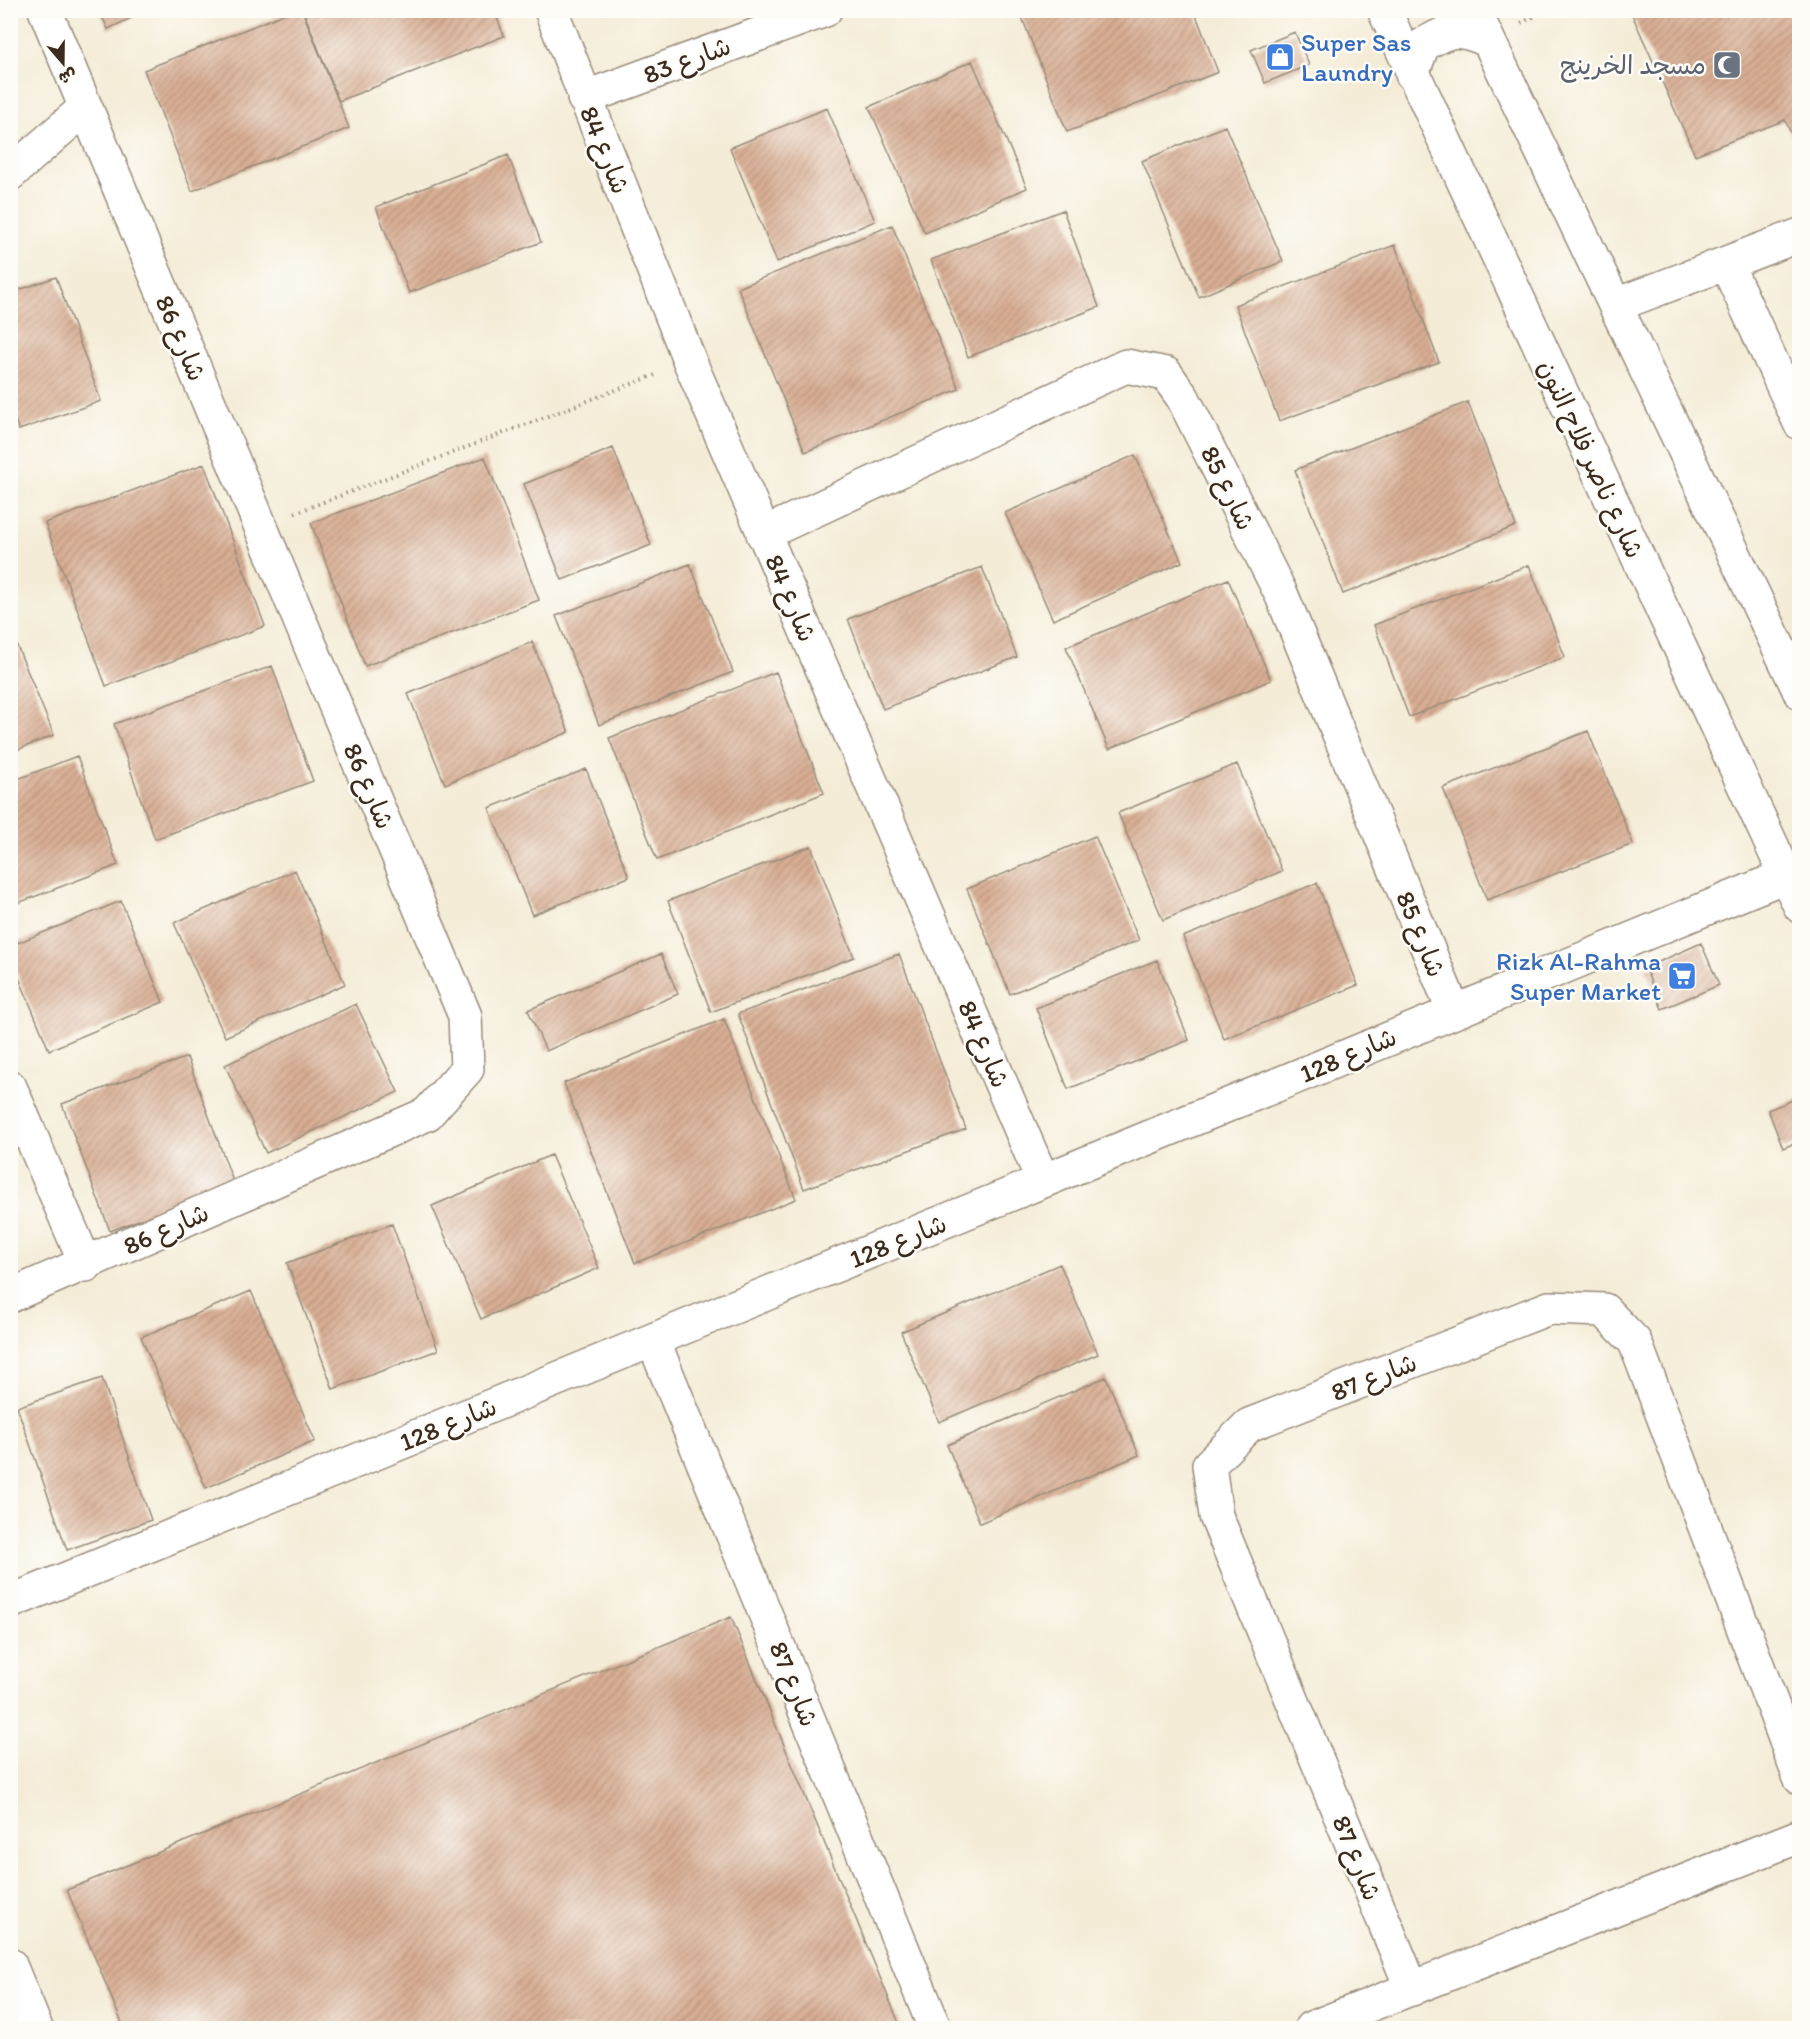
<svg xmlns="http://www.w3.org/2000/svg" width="1810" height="2039" font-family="Itim,'Playpen Sans Arabic',sans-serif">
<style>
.building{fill:url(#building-hatch)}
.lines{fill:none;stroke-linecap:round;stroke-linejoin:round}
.minor-casing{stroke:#988b7a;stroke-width:36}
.path{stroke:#988b7a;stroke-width:4;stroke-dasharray:1.5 4.5;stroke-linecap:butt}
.minor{stroke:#fff;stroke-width:33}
.labels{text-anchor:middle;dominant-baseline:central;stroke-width:5;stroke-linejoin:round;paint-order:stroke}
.shop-label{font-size:26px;fill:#366cbe;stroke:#fdfcf7;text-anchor:start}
.street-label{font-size:26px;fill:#3b2a1e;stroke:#fdfcf7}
.worship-label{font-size:26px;fill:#5b616d;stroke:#fdfcf7;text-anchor:end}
</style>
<defs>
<pattern id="building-hatch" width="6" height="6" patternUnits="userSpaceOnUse" patternTransform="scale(1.5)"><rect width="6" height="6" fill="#d9af94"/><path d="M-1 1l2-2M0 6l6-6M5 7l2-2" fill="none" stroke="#b18f78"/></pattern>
</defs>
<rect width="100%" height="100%" fill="#fdfcf7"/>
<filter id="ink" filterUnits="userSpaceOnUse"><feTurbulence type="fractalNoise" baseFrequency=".0167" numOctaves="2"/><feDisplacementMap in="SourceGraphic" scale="12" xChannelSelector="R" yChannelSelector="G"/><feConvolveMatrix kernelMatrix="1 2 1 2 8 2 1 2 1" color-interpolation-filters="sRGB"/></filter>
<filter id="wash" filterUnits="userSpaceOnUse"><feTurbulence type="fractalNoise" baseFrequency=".008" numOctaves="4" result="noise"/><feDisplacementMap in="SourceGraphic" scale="24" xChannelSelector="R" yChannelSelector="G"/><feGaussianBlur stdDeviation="1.35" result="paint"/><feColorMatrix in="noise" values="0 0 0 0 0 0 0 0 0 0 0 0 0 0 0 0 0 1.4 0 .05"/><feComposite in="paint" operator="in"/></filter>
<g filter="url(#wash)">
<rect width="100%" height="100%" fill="#f4ecd7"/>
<g id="blocks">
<path class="building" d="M99,10H148L108,29Z
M294,10H302L349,128L192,191L144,70Z
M303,10H494L504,36L339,101Z
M1019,10H1194L1218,72L1067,132Z
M1630,10H1800V154L1785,120L1695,155Z
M1295,32L1309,65L1265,83L1251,50Z
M972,61L1027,188L925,233L869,107Z
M827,108L875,221L777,262L730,148Z
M1225,126L1283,261L1199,297L1142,161Z
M508,155L541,242L409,293L376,207Z
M1063,210L1099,307L968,357L931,260Z
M892,225L959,389L805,452L738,288Z
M1395,245L1439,362L1279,421L1235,305Z
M56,277L101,401L19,430L10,408V293Z
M1468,402L1516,526L1343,594L1295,470Z
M613,448L651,545L562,580L524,484Z
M1135,455L1182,562L1053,620L1005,513Z
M485,457L539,600L365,666L311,523Z
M204,464L265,626L106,686L45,523Z
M690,564L733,672L599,725L556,616Z
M1529,565L1565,657L1409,717L1374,625Z
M982,567L1017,657L883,709L848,619Z
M1228,579L1271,680L1109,749L1066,647Z
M10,629L54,735L10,753Z
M532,642L569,732L445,784L408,694Z
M272,666L313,781L155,839L114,724Z
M776,672L824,793L657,860L609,738Z
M1588,731L1633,844L1487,900L1443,788Z
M77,756L118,865L10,906V782Z
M1237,764L1282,871L1163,920L1118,813Z
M586,769L629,877L532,915L489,808Z
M1095,836L1139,940L1010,994L967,889Z
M811,846L854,957L711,1012L668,901Z
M295,870L345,984L225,1037L174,923Z
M1317,883L1358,985L1224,1039L1183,937Z
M121,901L163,1002L49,1050L10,956V946Z
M1701,943L1719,985L1662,1009L1645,968Z
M661,954L678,994L546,1051L528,1010Z
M899,954L966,1129L804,1189L738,1014Z
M1157,960L1189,1040L1068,1089L1036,1008Z
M356,1004L398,1092L266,1153L225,1065Z
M724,1019L796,1199L635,1263L564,1083Z
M187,1057L234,1184L110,1231L62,1104Z
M1800,1097V1141L1783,1148L1768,1110Z
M551,1155L599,1268L481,1319L432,1206Z
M392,1224L438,1350L333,1389L287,1263Z
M1060,1264L1098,1354L939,1422L901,1332Z
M251,1291L315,1441L206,1488L141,1337Z
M1106,1377L1139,1455L980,1523L947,1445Z
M102,1378L151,1520L67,1550L17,1407Z
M731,1617L901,2028H124L67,1890Z"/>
</g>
</g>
<g filter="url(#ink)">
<use href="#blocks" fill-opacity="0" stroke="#988b7a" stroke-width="1.5"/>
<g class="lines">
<g class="minor-casing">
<path id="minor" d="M551,10L690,362L1043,1181
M1384,10L1800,906
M1474,10L1800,692
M1412,74L1423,45C1450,29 1458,27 1487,40
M584,98L825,10
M10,174L85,108
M1726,263L1800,423
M1616,305L1800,235
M763,534L1126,366L1166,374L1183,398L1282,596L1454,1012
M10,1087L86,1265
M10,1296L427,1114L467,1069L465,1016L45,10
M653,1340L935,2028
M10,1602L1043,1181L1785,876
M10,1965L36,2028
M1412,1989L1216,1516L1209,1465L1249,1425L1549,1308L1604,1310L1635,1342L1800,1778
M1311,2028L1800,1836"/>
</g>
<path class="path" d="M1521,23L1533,17L1540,10
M295,513L655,375"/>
<use href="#minor" class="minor"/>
</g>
</g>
<defs>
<g id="shop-square" transform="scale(1.5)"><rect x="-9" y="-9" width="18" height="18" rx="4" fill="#3f7fe0" stroke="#fdfcf7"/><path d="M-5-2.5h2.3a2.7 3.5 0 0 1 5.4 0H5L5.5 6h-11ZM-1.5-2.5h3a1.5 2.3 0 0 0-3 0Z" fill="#fff"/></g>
<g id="mosque-square" transform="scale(1.5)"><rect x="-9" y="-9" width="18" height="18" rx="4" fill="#6b7280" stroke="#fdfcf7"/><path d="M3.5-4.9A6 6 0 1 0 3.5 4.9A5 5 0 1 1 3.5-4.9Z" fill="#fff"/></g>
<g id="supermarket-square" transform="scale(1.5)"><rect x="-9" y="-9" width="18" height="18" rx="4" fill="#3f7fe0" stroke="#fdfcf7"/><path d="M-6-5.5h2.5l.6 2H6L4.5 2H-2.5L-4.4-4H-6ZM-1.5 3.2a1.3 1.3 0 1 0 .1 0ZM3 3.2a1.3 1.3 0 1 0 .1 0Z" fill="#fff"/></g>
</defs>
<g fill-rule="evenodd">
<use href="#shop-square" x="1280" y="57"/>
<use href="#mosque-square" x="1727" y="65"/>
<use href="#supermarket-square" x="1682" y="976"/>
</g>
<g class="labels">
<g class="shop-label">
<text x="1301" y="42">Super Sas<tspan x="1301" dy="30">Laundry</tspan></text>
<text x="1661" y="961" text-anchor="end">Rizk Al-Rahma<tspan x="1661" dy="30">Super Market</tspan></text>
</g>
<g class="street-label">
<text transform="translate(687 60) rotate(-20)">شارع 83</text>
<text transform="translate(605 150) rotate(68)">شارع 84</text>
<text transform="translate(181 338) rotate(67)">شارع 86</text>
<text transform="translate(1591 459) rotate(65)">شارع ناصر فلاح النون</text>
<text transform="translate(1228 488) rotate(64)">شارع 85</text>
<text transform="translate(791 598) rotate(67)">شارع 84</text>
<text transform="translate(369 786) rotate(67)">شارع 86</text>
<text transform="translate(1421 934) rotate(68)">شارع 85</text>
<text transform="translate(984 1044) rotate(67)">شارع 84</text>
<text transform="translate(1348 1055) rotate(-23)">شارع 128</text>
<text transform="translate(166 1229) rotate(-24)">شارع 86</text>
<text transform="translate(898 1241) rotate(-22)">شارع 128</text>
<text transform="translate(1374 1377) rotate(-21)">شارع 87</text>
<text transform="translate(448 1424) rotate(-22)">شارع 128</text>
<text transform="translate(794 1684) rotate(68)">شارع 87</text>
<text transform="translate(1357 1858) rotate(68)">شارع 87</text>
</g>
<g class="worship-label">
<text x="1706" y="65">مسجد الخرينج</text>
</g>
</g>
<rect width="1810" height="2039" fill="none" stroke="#fdfcf7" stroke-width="36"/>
<g transform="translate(63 63) rotate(160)" stroke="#fdfcf7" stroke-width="4.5" paint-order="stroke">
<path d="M0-4.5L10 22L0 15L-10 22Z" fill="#3b2a1e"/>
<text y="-9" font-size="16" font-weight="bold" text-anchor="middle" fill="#3b2a1e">ش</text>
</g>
</svg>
